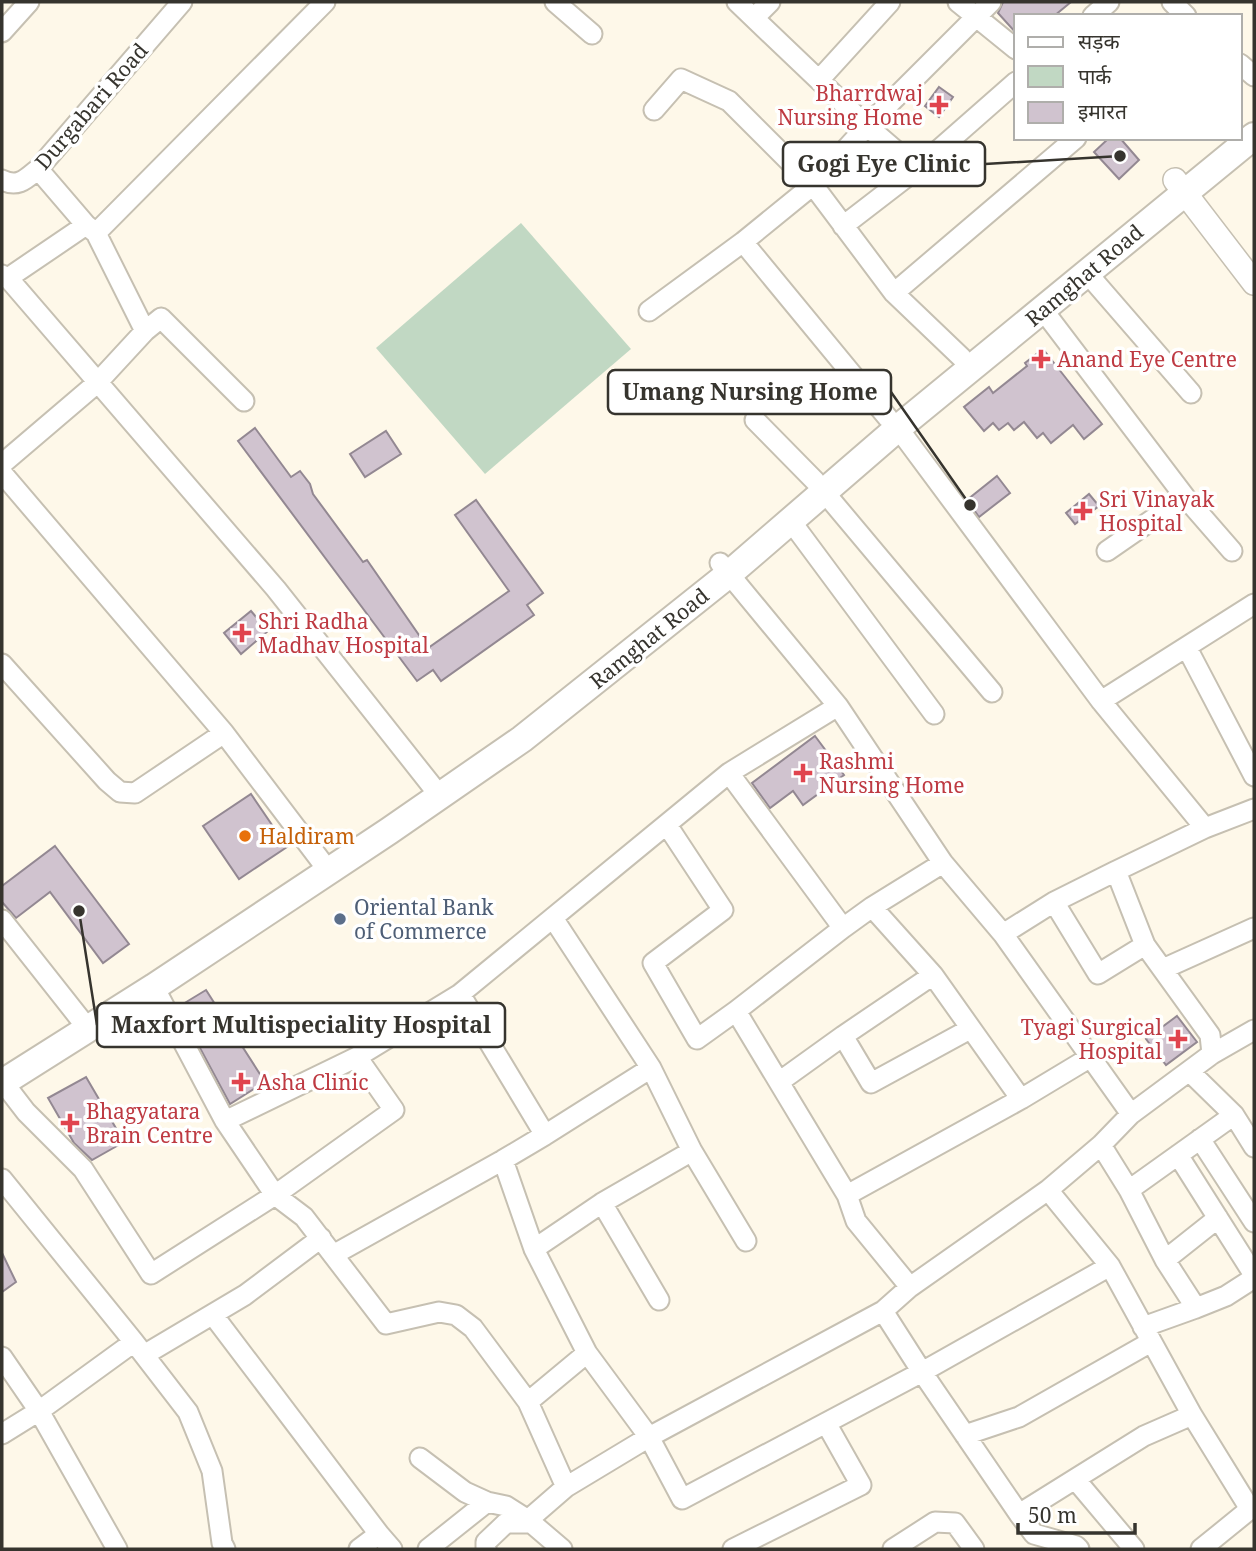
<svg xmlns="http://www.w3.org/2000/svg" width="1256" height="1551" font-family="'Noto Serif','Noto Sans Devanagari',serif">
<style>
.green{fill:#c1d8c3}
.building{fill:#d0c3cf;stroke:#938892;stroke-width:2}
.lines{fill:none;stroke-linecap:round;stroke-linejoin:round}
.minor-casing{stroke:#c6c0b2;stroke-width:23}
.tertiary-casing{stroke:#c6c0b2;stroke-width:26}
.secondary-casing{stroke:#c6c0b2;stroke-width:30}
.minor{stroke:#fff;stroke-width:19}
.tertiary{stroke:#fff;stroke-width:23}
.secondary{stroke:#fff;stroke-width:26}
.health-dot{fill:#e0444e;stroke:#fff;stroke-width:2.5}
.food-dot{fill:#e8710a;stroke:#fff;stroke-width:2.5}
.service-dot{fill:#5c6f8a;stroke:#fff;stroke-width:2.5}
.labels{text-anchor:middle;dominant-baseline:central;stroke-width:7;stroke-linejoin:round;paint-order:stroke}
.health-label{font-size:21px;fill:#be3a42;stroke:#fff;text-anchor:start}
.street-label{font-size:21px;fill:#36342e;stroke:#fff}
.food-label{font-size:21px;fill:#c56008;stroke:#fff;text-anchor:start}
.service-label{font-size:21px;fill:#4e5e75;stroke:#fff;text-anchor:start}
.leader{fill:none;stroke:#36342e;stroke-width:2.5}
.callout-dot{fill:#36342e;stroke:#fff;stroke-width:2.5}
.callout{fill:#fff;stroke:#36342e;stroke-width:2.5}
.callout-label{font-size:23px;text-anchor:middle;font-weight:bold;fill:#36342e}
</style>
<rect width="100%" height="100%" fill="#fef8e9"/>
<path class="green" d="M521,223L631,349L485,474L376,348Z"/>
<path class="building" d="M1003,2H1071L1054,16H1016V33L998,13Z
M939,87L953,97L939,117L925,106Z
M1109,138H1120L1139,160L1119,179L1094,152Z
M1043,349L1102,424L1084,439L1073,425L1051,443L1043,433L1037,438L1024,422L1014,430L1008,423L999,430L993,423L984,431L964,407L989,387L993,393L1027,366L1025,363Z
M255,428L291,477L300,471L310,484L313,494L363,562L367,560L428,648L509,591L455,515L476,500L543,593L527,605L534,615L441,681L433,670L417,681L238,441Z
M386,431L401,454L365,477L350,454Z
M997,476L1010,493L979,517L967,500Z
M1089,494L1099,506L1075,524L1066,513Z
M251,611L268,631L241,654L224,633Z
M815,736L844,775L803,805L793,791L770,808L752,783Z
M251,794L287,847L239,879L203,826Z
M55,846L129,944L103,963L50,892L16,918L2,902V886Z
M206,990L265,1082L230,1104L178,1007Z
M1177,1016L1197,1042L1166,1065L1146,1039Z
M86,1077L124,1142L92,1160L74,1143L48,1098Z
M2,1253L16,1282L2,1292Z"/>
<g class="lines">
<g class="minor-casing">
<path id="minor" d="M555,2L592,34
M737,2L867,126L917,169
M958,2L1016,49
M1172,2L1186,16
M1093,16L1109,2
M754,18L770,2
M2,32L29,2
M1240,64L1254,76
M819,80L890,2
M654,110L681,79L729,101L813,185L894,293L962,358
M38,169L86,225L96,233L145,331
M2,180C18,188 26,179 38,169L182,2
M843,226L917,169L1016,82
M96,233L325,2
M743,242L813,185L867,126L991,2
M1087,273L1191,393
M2,275L8,278L276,589L432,786
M8,278L86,225
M894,293L1076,138
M1043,310L1185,497L1232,551
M649,311L743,242L888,418
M755,420L815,481L992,692
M898,428L1101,701L1205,828L1254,809
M2,464L97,383L145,331L161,318L244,401
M2,473L224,733L321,861
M790,520L934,714
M1107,551L1185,497
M720,563L838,706L943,863L1003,934L1131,1114
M1187,648L1254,776
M2,664L107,781L120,792L135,793L224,733
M1101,701L1254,604
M838,706L729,773L843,928L736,1011L847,1195L856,1221L910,1287
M667,825L723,910L653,963L697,1039L736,1011
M943,863L872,907L933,975L1021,1099
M1116,871L1205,828
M1054,902L1098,974L1145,945
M553,918L651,1068L692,1151L746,1241
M2,920L81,1020
M843,928L872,907
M1003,934L1054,902L1116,871L1145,945L1210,1035L1212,1054
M1163,969L1254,928
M933,975L843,1036L871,1083L970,1029
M154,987L225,1121L275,1195L304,1217L386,1324L439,1312L456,1315L473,1328L528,1402L566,1487
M460,994L729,773
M1189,1071L1234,1115L1254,1147
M3,1082L26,1112L83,1169L151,1274L275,1195L394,1110L357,1057
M779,1082L843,1036
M225,1121L357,1057L460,994L545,1135L503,1160L534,1249L587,1353L649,1437L883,1311L910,1287L1048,1190
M545,1135L651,1068
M1200,1139L1254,1222
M1101,1145L1129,1190
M1178,1155L1254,1275
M2,1179L134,1342L188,1412L212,1471L222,1543L225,1549
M847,1195L1021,1099L1089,1058
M534,1249L602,1203
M333,1255L503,1160
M1165,1260L1218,1218
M659,1300L602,1203L692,1151
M1196,1308L1226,1296L1254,1278
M883,1311L922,1372L1019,1514L1144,1436L1192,1415L1110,1266L1048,1190L1101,1145L1131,1114L1212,1054L1254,1030
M213,1315L379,1534L359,1549
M1143,1327L1196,1308L1165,1260L1129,1190L1234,1115
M144,1355L245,1295L321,1238
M2,1357L39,1411L117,1549
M528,1402L587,1353
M1192,1415L1250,1509
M2,1434L39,1411L134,1342
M965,1435L1019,1417L1151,1342
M420,1458L465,1492L487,1502L506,1506L528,1520L562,1549
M1075,1479L1134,1549
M1019,1514L1034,1534L1076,1546L1079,1549
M528,1520L566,1487L649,1437L682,1499L922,1372L1110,1266
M379,1534L392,1549
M428,1549L487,1502
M486,1549V1542L506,1523H533
M733,1549L861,1485L826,1423
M893,1549L935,1522L955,1523L974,1549
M1201,1549L1254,1506"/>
</g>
<g class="tertiary-casing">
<path id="tertiary" d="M1175,180L1254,283"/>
</g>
<g class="secondary-casing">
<path id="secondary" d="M2,1083L154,987L389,831L522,739L729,574L898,428L1254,136"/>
</g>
<use href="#minor" class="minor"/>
<use href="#tertiary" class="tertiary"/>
<use href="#secondary" class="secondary"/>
</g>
<g class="health-dot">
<path d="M935.5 94.5h7v7h7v7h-7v7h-7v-7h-7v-7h7z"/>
<path d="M1037.5 348.5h7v7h7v7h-7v7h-7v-7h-7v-7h7z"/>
<path d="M1079.5 500.5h7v7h7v7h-7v7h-7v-7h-7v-7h7z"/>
<path d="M238.5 622.5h7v7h7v7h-7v7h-7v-7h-7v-7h7z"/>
<path d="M799.5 762.5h7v7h7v7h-7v7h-7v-7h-7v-7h7z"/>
<path d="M1174.5 1028.5h7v7h7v7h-7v7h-7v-7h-7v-7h7z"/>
<path d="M237.5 1071.5h7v7h7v7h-7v7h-7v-7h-7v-7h7z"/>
<path d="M66.5 1112.5h7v7h7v7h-7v7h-7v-7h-7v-7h7z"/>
</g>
<circle class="food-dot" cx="245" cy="836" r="7"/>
<circle class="service-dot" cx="340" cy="919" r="7"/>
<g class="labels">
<g class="health-label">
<text x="923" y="93" text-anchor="end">Bharrdwaj<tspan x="923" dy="24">Nursing Home</tspan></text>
<text x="1057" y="359">Anand Eye Centre</text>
<text x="1099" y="499">Sri Vinayak<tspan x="1099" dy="24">Hospital</tspan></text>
<text x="258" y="621">Shri Radha<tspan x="258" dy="24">Madhav Hospital</tspan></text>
<text x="819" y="761">Rashmi<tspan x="819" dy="24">Nursing Home</tspan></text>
<text x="1162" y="1027" text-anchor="end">Tyagi Surgical<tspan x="1162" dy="24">Hospital</tspan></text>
<text x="257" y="1082">Asha Clinic</text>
<text x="86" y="1111">Bhagyatara<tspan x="86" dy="24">Brain Centre</tspan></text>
</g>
<g class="street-label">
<text transform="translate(91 106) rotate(-49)">Durgabari Road</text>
<text transform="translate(1084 275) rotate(-40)">Ramghat Road</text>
<text transform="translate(649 638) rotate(-39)">Ramghat Road</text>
</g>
<g class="food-label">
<text x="259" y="836">Haldiram</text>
</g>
<g class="service-label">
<text x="354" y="907">Oriental Bank<tspan x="354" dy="24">of Commerce</tspan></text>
</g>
</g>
<path class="leader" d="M1120 156L985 164M970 505L891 392M79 911L97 1025"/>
<g class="callout-dot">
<circle cx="1120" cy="156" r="7"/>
<circle cx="970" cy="505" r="7"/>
<circle cx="79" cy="911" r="7"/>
</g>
<g class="callout">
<rect x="783" y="142" width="202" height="44" rx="7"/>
<rect x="608" y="370" width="283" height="44" rx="7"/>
<rect x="97" y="1003" width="408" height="44" rx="7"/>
</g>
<g class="callout-label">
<text x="884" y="172">Gogi Eye Clinic</text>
<text x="750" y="400">Umang Nursing Home</text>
<text x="301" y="1033">Maxfort Multispeciality Hospital</text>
</g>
<rect width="1256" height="1551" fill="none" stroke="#36342e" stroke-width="7"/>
<rect x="1014" y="14" width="228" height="126" fill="#ffffff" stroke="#afaeab" stroke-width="2"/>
<rect x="1028" y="37" width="35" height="10" fill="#ffffff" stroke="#afaeab" stroke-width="2"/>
<text x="1078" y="49" font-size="21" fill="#36342e">सड़क</text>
<rect x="1028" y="66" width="35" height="21" fill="#c1d8c3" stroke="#afaeab" stroke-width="2"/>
<text x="1078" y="84" font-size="21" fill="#36342e">पार्क</text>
<rect x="1028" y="102" width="35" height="21" fill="#d0c3cf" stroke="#afaeab" stroke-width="2"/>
<text x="1078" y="119" font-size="21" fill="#36342e">इमारत</text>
<path d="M1018 1523v10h117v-10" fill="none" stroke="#36342e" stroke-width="3.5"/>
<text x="1028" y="1523" font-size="21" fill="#36342e" stroke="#ffffff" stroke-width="5" paint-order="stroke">50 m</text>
</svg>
